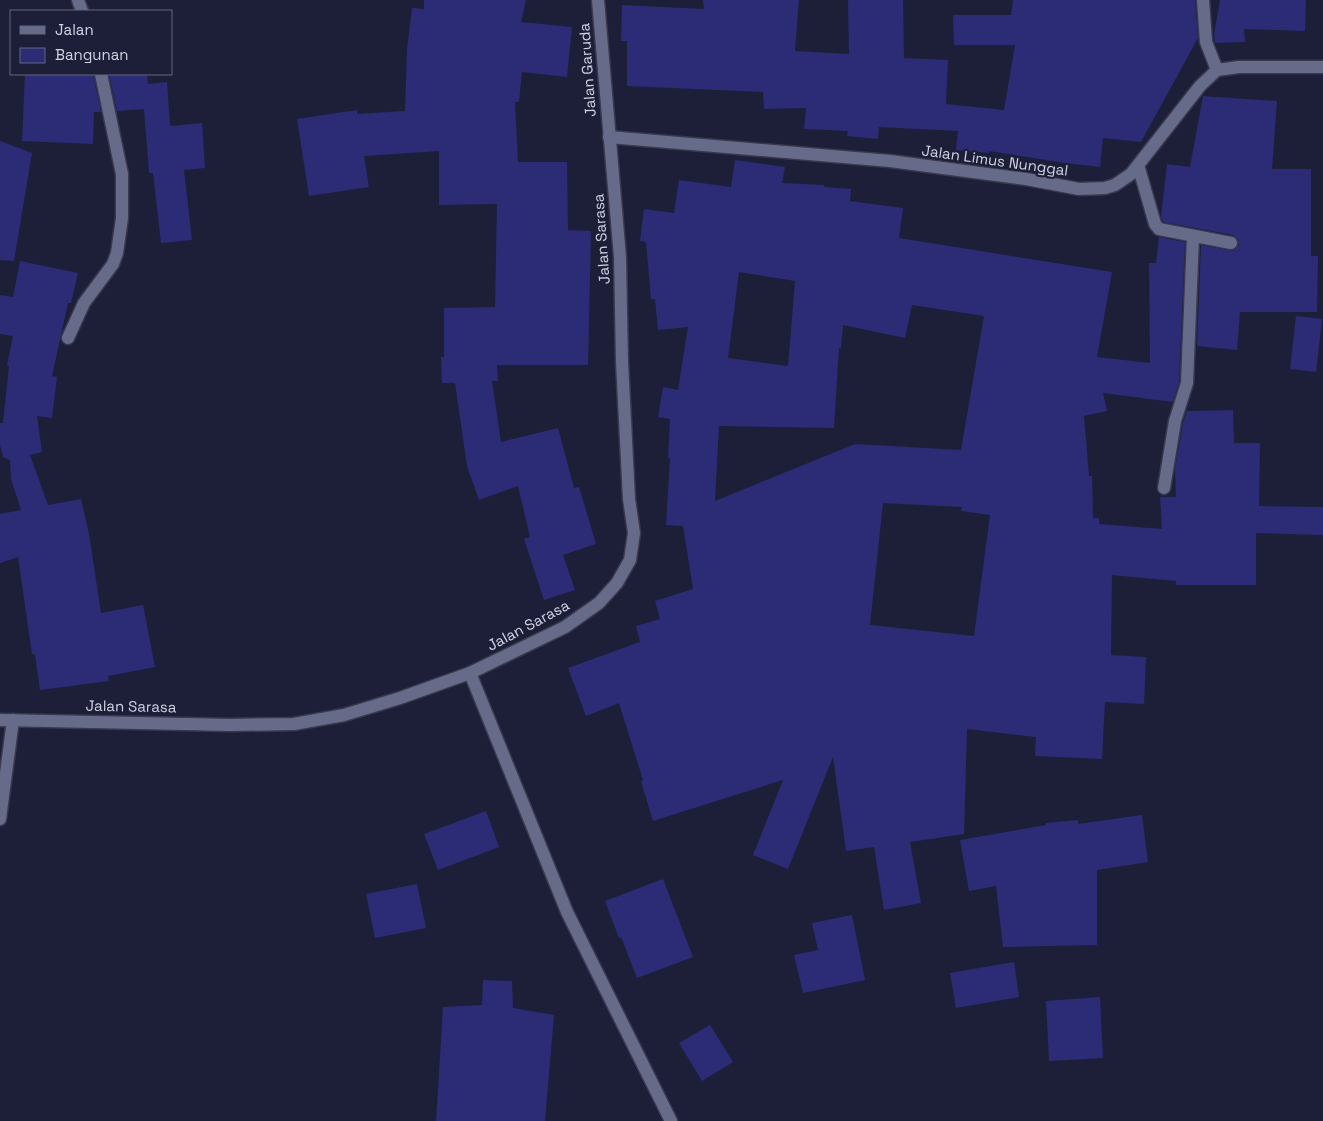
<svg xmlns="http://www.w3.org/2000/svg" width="1323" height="1121" font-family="'Space Grotesk',sans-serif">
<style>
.building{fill:#2c2b76;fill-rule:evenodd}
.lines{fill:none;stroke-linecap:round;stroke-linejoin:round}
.lane-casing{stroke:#38394e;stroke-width:15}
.street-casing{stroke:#38394e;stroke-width:15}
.secondary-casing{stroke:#38394e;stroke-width:15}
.lane{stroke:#676b8a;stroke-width:12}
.street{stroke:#676b8a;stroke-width:12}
.secondary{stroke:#676b8a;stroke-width:12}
.labels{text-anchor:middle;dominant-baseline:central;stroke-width:4.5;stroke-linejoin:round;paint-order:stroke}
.street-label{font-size:15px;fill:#d0d3e4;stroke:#1d1f38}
</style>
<rect width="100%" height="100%" fill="#1d1f38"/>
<path class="building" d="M424,0H526L521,22L572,27L567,77L522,72L519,102H515L518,162H567L568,230L591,231L588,365H497L498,381H492L501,442L558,428L574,488L579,487L596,544L563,555L575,590L544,600L524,539L530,537L518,486L479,500L467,466L455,383H442L441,357H444V308L495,307L497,204L439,205V151L364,156L369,187L309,196L297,119L357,110V114L405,111L407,49L412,8L424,9Z
M703,0H799L795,51L849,54L848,0H903L904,58L948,60L946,104L1004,110L1015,45H954L953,15H1011L1013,0H1195L1198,38L1141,142L1103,138L1100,167L1065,163L989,151V153L956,150L958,131L879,127L878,139L847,136L848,131L804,129L806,108L764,109L763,92L627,86V41H621L622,5L704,9Z
M1220,0H1306L1305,31L1244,29L1245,42L1215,43L1214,34Z
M25,74H93L101,112H94L93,144L22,141Z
M109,74H147L148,84L167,82L170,126L202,123L205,168L184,170L192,240L161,243L153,173H149L144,109L117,111Z
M1203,96L1277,101L1272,169H1311V256H1318L1317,312H1240L1237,350L1197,346L1201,245L1233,251L1239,245L1238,240L1233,235L1163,222L1161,217L1167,164L1190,167Z
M0,141L32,153L14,261L0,260Z
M735,160L785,167L782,183L824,185V187L851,189L850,201L903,208L899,238L1112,272L1097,357L1150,363L1149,263H1156L1159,237L1185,242L1179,382L1173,402L1103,393L1107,411L1084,416L1089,476H1092L1093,518H1099V524L1162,529L1160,497H1176L1175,469L1183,423L1187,411L1233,410L1234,443H1260L1259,506L1323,507V535L1256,533V585H1176V581L1112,575L1111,655L1146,657L1144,704L1105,702L1102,759L1035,756L1036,737L967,729L964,834L910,842L921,903L884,910L874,847L846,851L833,757L788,869L753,855L783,780L653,821L641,781L643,780L619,703L586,716L568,668L640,642L636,626L660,619L655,601L693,589L683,526L666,525L670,458H668L670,419L658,417L663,387L678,390L688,327L658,330L655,299H651L646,242L640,241L644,209L674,213L679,180L731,187ZM739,272L795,281L788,366L728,358ZM912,305L984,316L961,450L855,444L715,501L719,426L834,428L839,348H841L843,325L905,338ZM883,503L962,507L961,511L990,515L974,636L870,625Z
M20,261L78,273L71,303H68L52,376L57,377L52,418L37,416L42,452L30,455L48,505L81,499L89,534L101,613L143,605L155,667L108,676L109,681L40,690L35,654H32L18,557L0,563V514L21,510L11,479L10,460L3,457L0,445V423H3L9,366L7,365L13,336L0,334V295L13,297Z
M1296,316L1322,319L1316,372L1290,369Z
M486,811L499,847L438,870L424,834Z
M1142,815L1148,862L1097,870V945L1003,947L996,886L969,891L960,840L1046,825V823L1078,820V824Z
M663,879L693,957L637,978L621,937L619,938L605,901Z
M417,884L426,928L375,938L366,894Z
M852,915L865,980L803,993L794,955L818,950L812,923Z
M1014,962L1019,997L956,1008L950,973Z
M483,980L512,981L513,1008L554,1015L545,1121H436L443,1007L482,1005Z
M1100,997L1103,1058L1049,1061L1046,1001Z
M710,1025L733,1062L702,1081L679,1043Z"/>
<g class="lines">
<g class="lane-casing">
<path id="lane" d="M0,819L13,720"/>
</g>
<g class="street-casing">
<path id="street" d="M78,0L82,11
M1203,0L1206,42L1217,70
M609,137L890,161L1026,179L1079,189L1105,188L1115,185L1131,174L1200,86L1217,70L1239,67H1323
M1138,165L1155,224L1159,229L1231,243
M68,338L84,303L113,264L117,253L122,218V174L101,74
M1164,488L1175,421L1187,383L1193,237
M470,673L567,912L671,1121"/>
</g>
<g class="secondary-casing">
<path id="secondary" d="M0,720L230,725L294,724L344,715L400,698L470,673L565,627L599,603L617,583L630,560L634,533L629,499L622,362L620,257L598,0"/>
</g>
<use href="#lane" class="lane"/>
<use href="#street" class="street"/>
<use href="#secondary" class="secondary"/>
</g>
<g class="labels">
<g class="street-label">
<text transform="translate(587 70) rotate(-94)">Jalan Garuda</text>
<text transform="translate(995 160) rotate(8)">Jalan Limus Nunggal</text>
<text transform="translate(601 239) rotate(-94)">Jalan Sarasa</text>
<text transform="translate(528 625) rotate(-28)">Jalan Sarasa</text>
<text transform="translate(131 706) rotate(1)">Jalan Sarasa</text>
</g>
</g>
<rect x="10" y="10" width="162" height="65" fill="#1d1f38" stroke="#65677d"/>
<rect x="20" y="26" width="25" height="8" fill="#676b8a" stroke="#65677d"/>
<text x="55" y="35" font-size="15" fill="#d0d3e4">Jalan</text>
<rect x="20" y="48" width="25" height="15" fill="#2c2b76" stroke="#65677d"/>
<text x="55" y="60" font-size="15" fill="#d0d3e4">Bangunan</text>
</svg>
